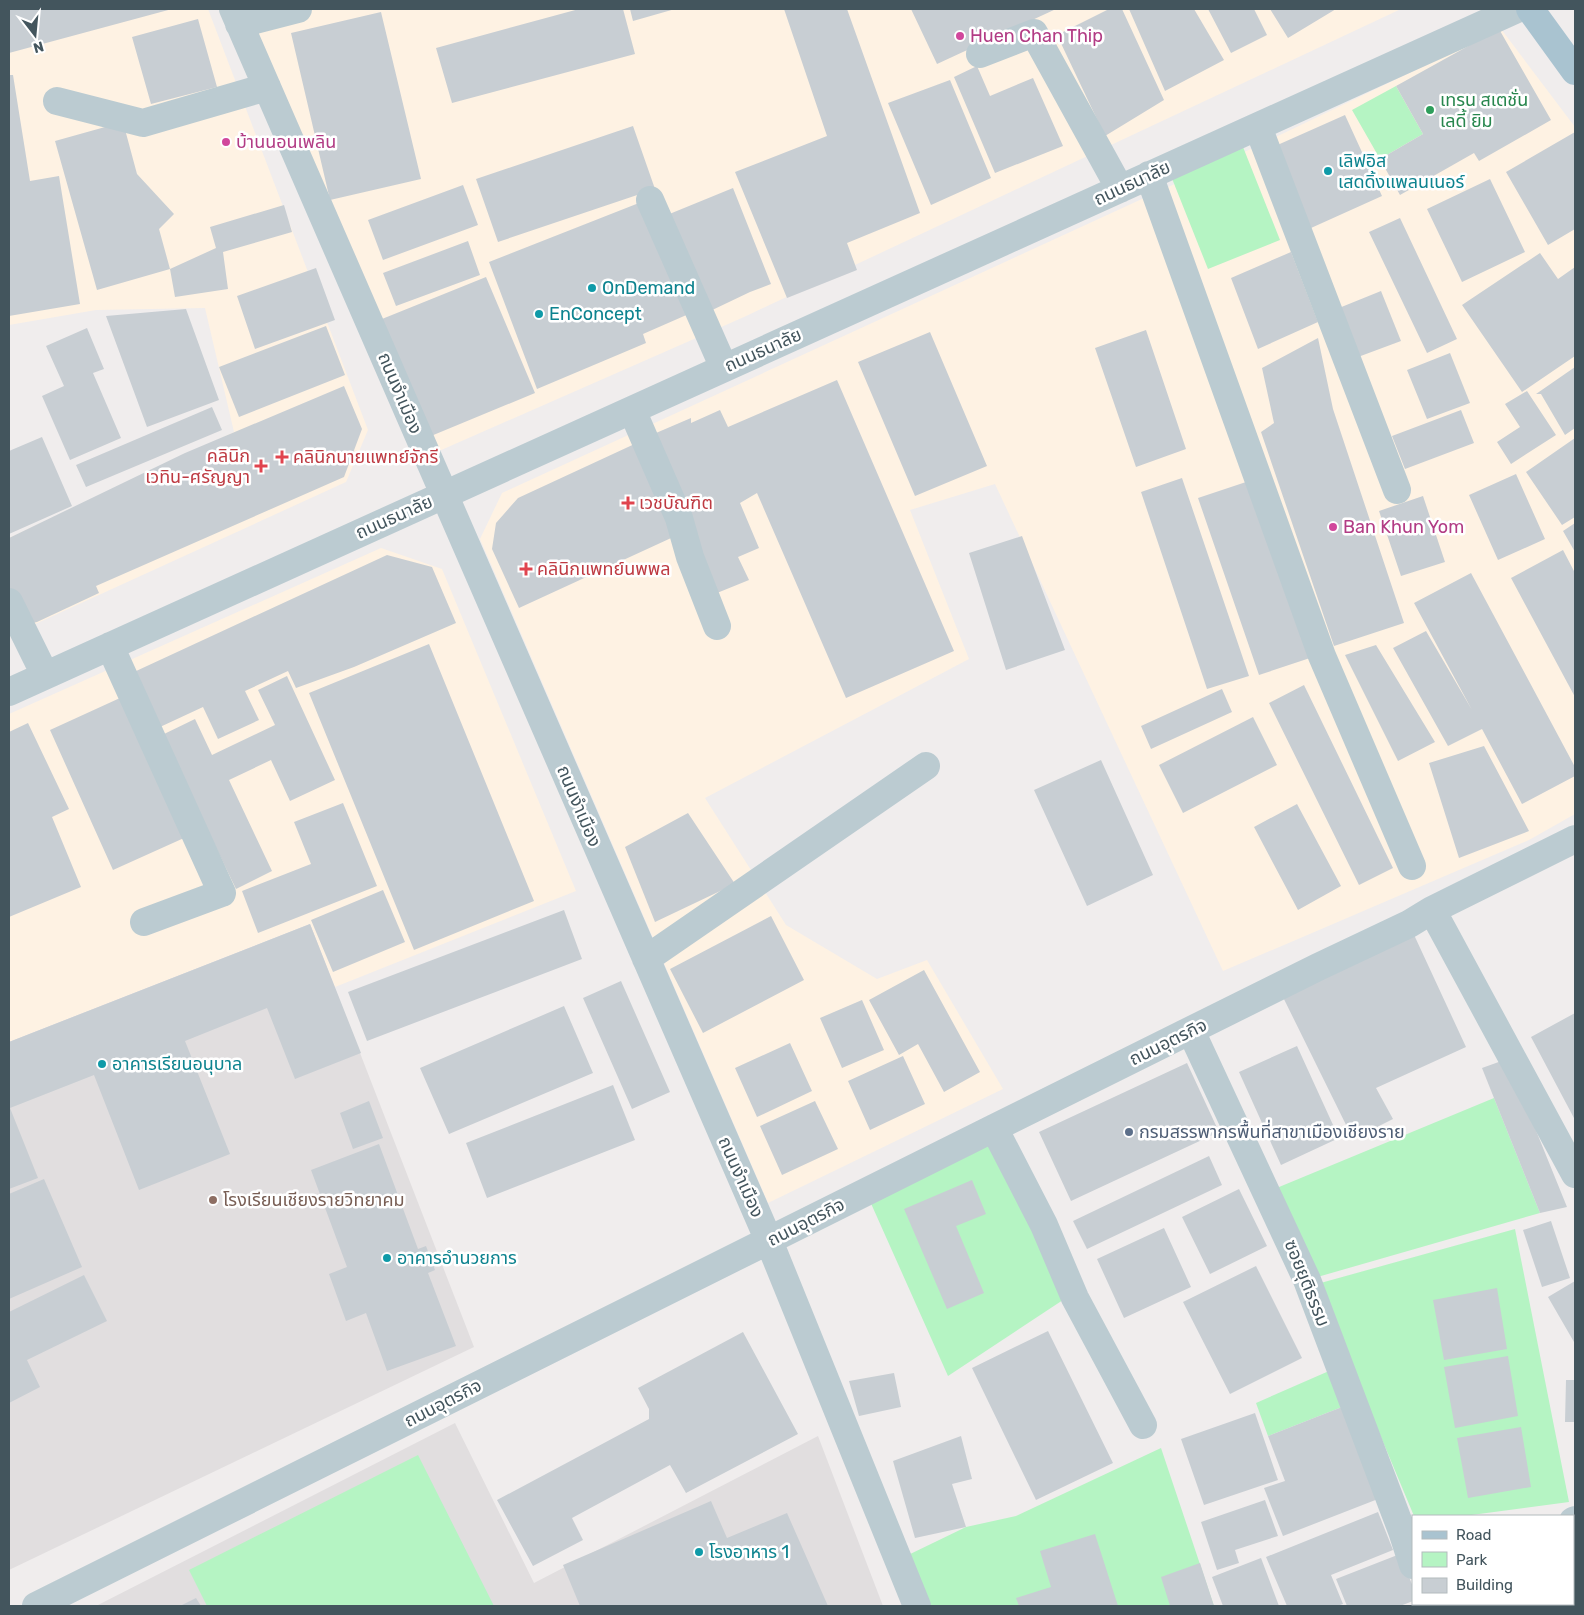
<svg xmlns="http://www.w3.org/2000/svg" width="1584" height="1615" font-family="Rubik,'Noto Sans Thai',sans-serif">
<style>
.commercial{fill:#fef2e3}
.education{fill:#e1dedf}
.green{fill:#b5f4c3}
.building{fill:#c8ced3}
.lines{fill:none;stroke-linecap:round;stroke-linejoin:round}
.minor{stroke:#bbcbd1;stroke-width:28}
.major{stroke:#a9c3d0;stroke-width:28}
.hotel-dot{fill:#d1479c;stroke:#fff;stroke-width:2}
.leisure-dot{fill:#2e9e5b;stroke:#fff;stroke-width:2}
.culture-dot{fill:#0f9aa8;stroke:#fff;stroke-width:2}
.health-dot{fill:#e0444e;stroke:#fff;stroke-width:2}
.service-dot{fill:#5c6f8a;stroke:#fff;stroke-width:2}
.education-dot{fill:#8d6e63;stroke:#fff;stroke-width:2}
.labels{text-anchor:middle;dominant-baseline:central;stroke-width:5;stroke-linejoin:round;paint-order:stroke}
.hotel-label{font-size:18px;fill:#b23c85;stroke:#fff;text-anchor:start}
.leisure-label{font-size:18px;fill:#27864d;stroke:#fff;text-anchor:start}
.culture-label{font-size:18px;fill:#0d838f;stroke:#fff;text-anchor:start}
.street-label{font-size:18px;fill:#43555d;stroke:#fff}
.health-label{font-size:18px;fill:#be3a42;stroke:#fff;text-anchor:start}
.service-label{font-size:18px;fill:#4e5e75;stroke:#fff;text-anchor:start}
.education-label{font-size:18px;fill:#785e54;stroke:#fff;text-anchor:start}
</style>
<rect width="100%" height="100%" fill="#f0eded"/>
<path class="commercial" d="M9,9H208L368,430L346,482L9,636V538L234,432L205,308L96,310L9,325Z
M248,9H1401L744,317L439,451Z
M1501,29L1575,127V814L1529,840L1223,971L995,484L910,510L969,659L705,798L786,925L877,979L927,960L1003,1089L768,1203L480,539L502,493L1253,148Z
M381,548L442,569L576,891L335,987L310,924L9,1042V714Z"/>
<path class="education" d="M310,924L474,1347L9,1570V1042Z
M455,1423L534,1583L818,1436L883,1606H96Z"/>
<path class="green" d="M1396,86L1423,134L1380,159L1352,110Z
M1243,147L1280,240L1208,269L1171,176Z
M1494,1098L1540,1213L1307,1280L1267,1192Z
M993,1142L1066,1298L948,1376L869,1199Z
M1515,1229L1569,1502L1464,1516H1414L1317,1284Z
M1329,1371L1342,1407L1268,1436L1256,1403Z
M1161,1448L1214,1606H926L904,1557L966,1527L1016,1516Z
M418,1455L494,1606H207L189,1570Z"/>
<path class="building" d="M9,9H172L9,53Z
M579,9H623L635,54L452,103L436,48Z
M630,9H675L633,21Z
M784,9H847L920,213L847,243L857,270L787,298L735,172L827,136Z
M911,9H1056L937,64Z
M1109,9H1122L1164,100L1105,136L1057,35Z
M1129,9H1194L1224,60L1165,91Z
M1208,9H1254L1267,35L1231,53Z
M1270,9H1336L1288,38Z
M381,12L421,179L330,200L291,33Z
M198,19L217,87L151,104L132,37Z
M1499,29L1551,120L1479,161L1474,153L1400,195L1380,159L1423,134L1396,86Z
M977,66L990,96L1033,78L1063,146L995,173L954,77Z
M9,75H13L30,181L59,176L80,304L9,316Z
M950,80L991,178L931,205L888,103Z
M1345,115L1382,196L1311,228L1273,147Z
M123,122L137,174L174,214L159,229L170,269L216,248L210,227L284,205L292,232L223,252L228,289L175,297L170,269L97,290L55,141Z
M633,126L655,189L498,242L476,179Z
M1575,132V229L1548,245L1506,172Z
M1490,179L1525,252L1462,282L1427,209Z
M463,185L478,225L383,260L368,220Z
M733,188L771,284L750,292L706,313L667,215Z
M644,201L691,313L643,334L646,343L537,389L489,262Z
M1400,218L1457,339L1427,353L1369,232Z
M468,241L480,275L396,306L383,273Z
M1291,252L1318,322L1258,349L1231,278Z
M1540,253L1558,279L1575,267V356L1522,392L1462,305Z
M316,268L335,320L255,349L237,296Z
M486,277L535,393L431,436L382,319Z
M1381,291L1401,341L1358,357L1339,308Z
M186,309L219,400L147,427L106,316Z
M326,326L345,375L239,417L219,367Z
M87,328L104,369L93,373L121,438L70,460L42,396L64,386L46,346Z
M1146,330L1186,449L1136,467L1095,348Z
M930,332L987,466L915,496L858,362Z
M1318,338L1333,409L1404,623L1334,646L1261,432L1274,423L1262,368Z
M1450,353L1470,403L1427,419L1407,370Z
M1575,367V428L1565,435L1541,394H1536Z
M837,380L954,651L846,698L757,493L740,503L759,548L738,557L749,580L717,593L649,436L691,418V423L720,410L728,427Z
M344,386L362,429L344,477L96,586L99,593L37,622L29,624L9,599V538L185,453Z
M1527,391L1556,435L1511,464L1497,442L1520,427L1505,404Z
M212,407L222,430L86,487L76,465Z
M1461,410L1474,443L1405,469L1392,436Z
M42,437L72,506L9,534V451Z
M1575,438V517L1562,525L1526,472Z
M641,441L682,533L519,608L492,549L496,523L518,498Z
M1516,474L1545,539L1498,560L1469,495Z
M1182,478L1249,676L1207,689L1141,492Z
M1249,481L1310,658L1259,675L1198,498Z
M1423,496L1445,562L1401,576L1379,511Z
M1575,523V552L1563,531Z
M1022,536L1065,650L1006,670L969,553Z
M1563,550L1575,573V697L1511,578Z
M387,555L432,567L456,623L354,667L296,688L288,671L245,691L259,720L218,739L203,707L160,727L134,672Z
M1471,573L1575,767V776L1522,804L1482,729L1448,746L1393,648L1426,631L1472,710L1414,603Z
M429,644L534,901L414,950L309,693Z
M1376,645L1435,742L1398,761L1345,655Z
M287,676L335,780L290,801L271,760L229,780L272,871L236,889L162,735L195,719L212,755L275,725L258,690Z
M1304,685L1393,868L1359,885L1269,703Z
M1222,689L1232,712L1151,749L1141,726Z
M120,698L184,838L113,870L50,730Z
M1253,717L1277,765L1183,813L1159,765Z
M28,723L69,809L52,817L81,887L9,917V732Z
M1484,746L1529,831L1459,858L1429,763Z
M1101,760L1153,875L1087,906L1034,790Z
M343,803L377,886L258,933L242,891L311,864L294,822Z
M1297,804L1341,886L1298,910L1254,827Z
M688,813L735,884L655,922L625,847Z
M383,890L405,942L333,972L311,920Z
M564,910L582,959L367,1041L348,992Z
M771,916L804,980L703,1033L670,969Z
M310,924L361,1053L295,1079L267,1008L185,1041L230,1154L139,1190L94,1075L10,1108L38,1178L9,1189V1042Z
M1409,924L1466,1047L1376,1088L1393,1119L1353,1139L1278,987Z
M924,970L980,1072L944,1092L918,1044L899,1055L869,1000Z
M621,981L670,1092L632,1109L583,998Z
M862,1000L884,1050L842,1068L820,1018Z
M564,1006L593,1073L449,1134L420,1068Z
M1575,1013V1120L1531,1037Z
M790,1043L812,1091L757,1117L735,1068Z
M1297,1046L1339,1138L1281,1165L1239,1072Z
M903,1056L925,1104L870,1130L848,1081Z
M1507,1059L1567,1207L1540,1213L1482,1068Z
M1187,1063L1219,1132L1071,1201L1039,1132Z
M613,1085L635,1140L487,1198L466,1143Z
M369,1101L383,1138L353,1149L340,1113Z
M815,1101L838,1149L782,1175L760,1126Z
M379,1144L418,1249L426,1246L435,1270L428,1273L456,1346L387,1371L366,1313L346,1321L329,1274L347,1267L311,1170Z
M1209,1156L1222,1185L1087,1249L1073,1221Z
M44,1179L82,1267L9,1299V1194Z
M972,1180L986,1214L956,1226L984,1293L947,1309L904,1209Z
M1239,1189L1267,1246L1210,1274L1182,1217Z
M1551,1221L1570,1278L1542,1287L1523,1230Z
M1164,1228L1191,1287L1124,1318L1097,1259Z
M1256,1266L1302,1358L1230,1394L1183,1302Z
M84,1275L107,1321L27,1360L40,1387L9,1403V1312Z
M1575,1281V1341L1574,1342L1548,1297Z
M1497,1288L1507,1349L1444,1360L1433,1300Z
M1048,1331L1113,1463L1036,1500L972,1368Z
M743,1332L798,1434L686,1493L670,1465L572,1518L583,1540L533,1566L497,1500L649,1419V1409L638,1388Z
M1508,1356L1518,1416L1455,1428L1444,1367Z
M894,1373L901,1407L859,1416L849,1381Z
M1566,1380H1575V1422H1565Z
M1342,1407L1378,1499L1283,1536L1264,1488L1285,1481L1268,1436Z
M1255,1413L1278,1480L1204,1505L1181,1439Z
M1521,1427L1531,1487L1468,1498L1457,1438Z
M961,1436L972,1479L952,1484L966,1527L915,1538L893,1461Z
M1265,1500L1278,1536L1235,1550L1239,1563L1217,1570L1201,1522Z
M711,1501L727,1538L787,1513L828,1606H580L563,1565Z
M1378,1512L1393,1550L1331,1575L1343,1604L1337,1606H1287L1266,1557Z
M1095,1534L1118,1606H1019L1016,1598L1051,1587L1040,1551Z
M1400,1554L1413,1587V1601L1400,1606H1347L1336,1579Z
M1261,1558L1279,1606H1223L1212,1577Z
M1575,1560V1600L1573,1599V1567Z
M1200,1563L1214,1606H1170L1161,1577Z
M196,1598L201,1606H180Z
M1416,1604H1434L1435,1606H1410Z
M1471,1604H1517V1606H1464Z"/>
<g class="lines">
<path class="minor" d="M233,9L769,1241L917,1606
M239,24L298,9
M980,54L1034,33L1120,189
M57,101L143,123L267,87
M1258,127L1397,490
M1149,175L1322,656L1412,866
M650,200L724,368
M632,410L679,518L690,557L717,626
M9,602L45,675
M110,646L222,893L144,922
M9,692L1517,9
M1432,910L1575,1174
M646,959L926,766
M1191,1031L1307,1280L1402,1531H1413
M994,1128L1044,1225L1075,1298L1143,1425
M1573,1521L1575,1520
M1402,1531L1413,1565
M36,1606L994,1128L1318,967L1409,924L1432,910L1575,839"/>
<path class="major" d="M1530,9L1575,71"/>
</g>
<g class="hotel-dot">
<circle cx="960" cy="36" r="5"/>
<circle cx="226" cy="142" r="5"/>
<circle cx="1333" cy="527" r="5"/>
</g>
<circle class="leisure-dot" cx="1430" cy="110" r="5"/>
<g class="culture-dot">
<circle cx="1328" cy="171" r="5"/>
<circle cx="592" cy="288" r="5"/>
<circle cx="539" cy="314" r="5"/>
<circle cx="102" cy="1064" r="5"/>
<circle cx="387" cy="1258" r="5"/>
<circle cx="699" cy="1552" r="5"/>
</g>
<g class="health-dot">
<path d="M279.5 449.5h5v5h5v5h-5v5h-5v-5h-5v-5h5z"/>
<path d="M258.5 458.5h5v5h5v5h-5v5h-5v-5h-5v-5h5z"/>
<path d="M625.5 495.5h5v5h5v5h-5v5h-5v-5h-5v-5h5z"/>
<path d="M523.5 561.5h5v5h5v5h-5v5h-5v-5h-5v-5h5z"/>
</g>
<circle class="service-dot" cx="1129" cy="1132" r="5"/>
<circle class="education-dot" cx="213" cy="1200" r="5"/>
<g class="labels">
<g class="hotel-label">
<text x="970" y="36">Huen Chan Thip</text>
<text x="236" y="142">บ้านนอนเพลิน</text>
<text x="1343" y="527">Ban Khun Yom</text>
</g>
<g class="leisure-label">
<text x="1440" y="100">เทรน สเตชั่น<tspan x="1440" dy="21">เลดี้ ยิม</tspan></text>
</g>
<g class="culture-label">
<text x="1338" y="161">เลิฟอิส<tspan x="1338" dy="21">เสดดิ้งแพลนเนอร์</tspan></text>
<text x="602" y="288">OnDemand</text>
<text x="549" y="314">EnConcept</text>
<text x="112" y="1064">อาคารเรียนอนุบาล</text>
<text x="397" y="1258">อาคารอำนวยการ</text>
<text x="709" y="1552">โรงอาหาร 1</text>
</g>
<g class="street-label">
<text transform="translate(1132 183) rotate(-25)">ถนนธนาลัย</text>
<text transform="translate(763 350) rotate(-24)">ถนนธนาลัย</text>
<text transform="translate(400 393) rotate(67)">ถนนงำเมือง</text>
<text transform="translate(394 517) rotate(-24)">ถนนธนาลัย</text>
<text transform="translate(579 806) rotate(67)">ถนนงำเมือง</text>
<text transform="translate(1168 1042) rotate(-26)">ถนนอุตรกิจ</text>
<text transform="translate(741 1177) rotate(66)">ถนนงำเมือง</text>
<text transform="translate(806 1222) rotate(-27)">ถนนอุตรกิจ</text>
<text transform="translate(1307 1283) rotate(68)">ซอยยุติธรรม</text>
<text transform="translate(443 1403) rotate(-27)">ถนนอุตรกิจ</text>
</g>
<g class="health-label">
<text x="250" y="456" text-anchor="end">คลินิก<tspan x="250" dy="21">เวทิน-ศรัญญา</tspan></text>
<text x="293" y="457">คลินิกนายแพทย์จักรี</text>
<text x="639" y="503">เวชบัณฑิต</text>
<text x="537" y="569">คลินิกแพทย์นพพล</text>
</g>
<g class="service-label">
<text x="1139" y="1132">กรมสรรพากรพื้นที่สาขาเมืองเชียงราย</text>
</g>
<g class="education-label">
<text x="223" y="1200">โรงเรียนเชียงรายวิทยาคม</text>
</g>
</g>
<rect width="1584" height="1615" fill="none" stroke="#43555d" stroke-width="20"/>
<rect x="1412" y="1515" width="162" height="90" fill="#ffffff" stroke="#b4bbbe"/>
<rect x="1422" y="1531" width="25" height="8" fill="#a9c3d0" stroke="#b4bbbe"/>
<text x="1456" y="1540" font-size="15" fill="#43555d">Road</text>
<rect x="1422" y="1552" width="25" height="15" fill="#b5f4c3" stroke="#b4bbbe"/>
<text x="1456" y="1565" font-size="15" fill="#43555d">Park</text>
<rect x="1422" y="1578" width="25" height="15" fill="#c8ced3" stroke="#b4bbbe"/>
<text x="1456" y="1590" font-size="15" fill="#43555d">Building</text>
<g transform="translate(35 35) rotate(164)" stroke="#ffffff" stroke-width="4" paint-order="stroke">
<path d="M0-4L9 19L0 12L-9 19Z" fill="#43555d"/>
<text y="-8" font-size="14" font-weight="bold" text-anchor="middle" fill="#43555d">N</text>
</g>
</svg>
